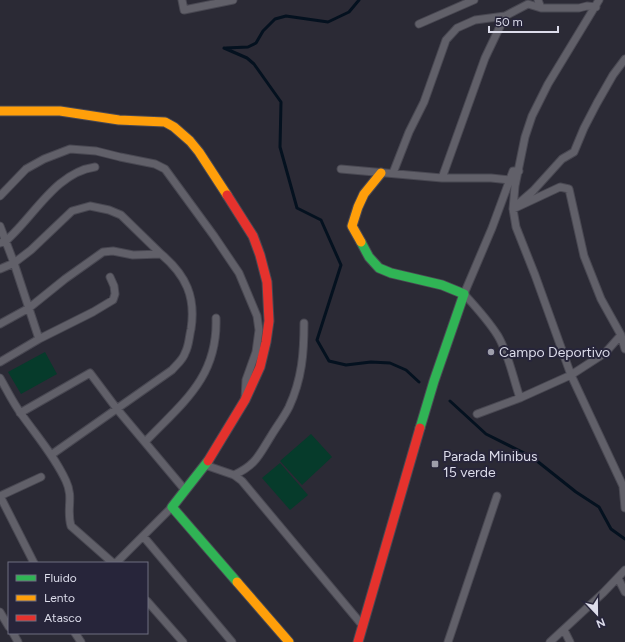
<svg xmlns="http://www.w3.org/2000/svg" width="625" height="642" font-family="Figtree,sans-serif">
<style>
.green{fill:#063b2b}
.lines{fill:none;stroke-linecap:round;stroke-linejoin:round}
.stream{stroke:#04111f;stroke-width:3}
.street-casing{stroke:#494852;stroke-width:9}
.fast-casing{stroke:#494852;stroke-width:11}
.slow-casing{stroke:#494852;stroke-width:11}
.jam-casing{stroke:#494852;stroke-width:11}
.street{stroke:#616069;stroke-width:7}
.fast{stroke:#30b455;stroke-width:9}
.slow{stroke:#ff9f0a;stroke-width:9}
.jam{stroke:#e5322d;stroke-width:9}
.poi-dot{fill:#9e9eab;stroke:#27253a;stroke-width:1.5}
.labels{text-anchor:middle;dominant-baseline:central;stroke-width:4;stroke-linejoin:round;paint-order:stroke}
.poi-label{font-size:14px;fill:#dcdcea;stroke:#27253a;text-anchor:start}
</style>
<rect width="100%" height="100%" fill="#2b2a35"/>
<path class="green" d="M45,352L57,374L21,394L8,372Z
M311,434L332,457L302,485L280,461Z
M280,463L308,495L290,510L262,478Z"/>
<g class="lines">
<path class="stream" d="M224,48L247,58L254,64L281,102L280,147L297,208L321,220L341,265L317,340L329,361L346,365L371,362L390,363L406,370L419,382
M226,48L248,47L256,43L263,31L275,19L286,16L328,22L349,12L359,0
M450,401L486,434L532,457L576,492L599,507L611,529L625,539"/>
<g class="street-casing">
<path id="street" d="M182,0L184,10L233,0
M538,0L541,8H579L587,6L596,7
M599,0L548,84L532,116L525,137L515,186L513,209L516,227L535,275L571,375L623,486L625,508
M419,24L474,0
M341,169L442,178H491L510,180
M393,173L409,132L424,102L446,40L457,28L475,20L505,16
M442,178L485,58L505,16L528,4L541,8
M0,196L26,169L44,159L70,149L96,151L120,157L155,164L165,169L214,236L239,273L257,316L259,330L256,352L246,380L245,398
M518,204L533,191L562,159L574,152L584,128L597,103L613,75L625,59
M513,209L560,187L569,189L584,256L601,299L621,335L625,349
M0,226L14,263L39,339
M0,243L6,241L14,233C38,209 59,172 95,167
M0,269L14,263L31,250L72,211L90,206L109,210L121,215L161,254
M0,324L29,308L65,279L103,252L113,251L133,255L161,254C186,275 196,297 191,329C189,337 189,346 185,353C183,360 176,365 172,370L51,455
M0,362L39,339L93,312L113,300L115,294L114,286L110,277
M0,378C7,390 13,403 22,415C37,436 55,457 66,481C74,498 66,509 71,526L113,563
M520,398L571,375L605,353L621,335
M20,413L90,373L117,409L185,490
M477,414L520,398C513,378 509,355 498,336C488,320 476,307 464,294L492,228L513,171H519
M145,442C182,403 218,378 216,318
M205,465L234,475L242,481L363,626
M234,475C256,465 259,455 271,436C277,426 284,417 289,407C302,379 304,353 304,323
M0,496L34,563
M0,496L41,477
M143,536L232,642
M116,563L172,507
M618,578L625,592
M147,601L183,642
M0,612L9,627
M564,630L570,642
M13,633L18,642
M75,633L81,642
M448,642L497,496
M550,642L603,593L625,570"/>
</g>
<g class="fast-casing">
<path id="fast" d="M361,242L369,257L379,268L391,273L442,285L464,294L434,381L420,428
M208,461L172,507L237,582"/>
</g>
<g class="slow-casing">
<path id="slow" d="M0,111H60L119,120L165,122L174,127L190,141L199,152L227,195
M361,242L352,226L358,207L364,194L381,173
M237,582L289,642"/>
</g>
<g class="jam-casing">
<path id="jam" d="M208,461L245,400L260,367L266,342L269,321L267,282L260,255L253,236L227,195
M358,642L420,428"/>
</g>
<use href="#street" class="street"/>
<use href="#fast" class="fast"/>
<use href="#slow" class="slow"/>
<use href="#jam" class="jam"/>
</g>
<g class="poi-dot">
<circle cx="491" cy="352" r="4"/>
<rect x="431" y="460" width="8" height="8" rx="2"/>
</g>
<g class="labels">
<g class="poi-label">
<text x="499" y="352">Campo Deportivo</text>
<text x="443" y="456">Parada Minibus<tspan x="443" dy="16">15 verde</tspan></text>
</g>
</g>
<rect x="8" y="562" width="140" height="72" fill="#27253a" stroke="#6f6e80"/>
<rect x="16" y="575" width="20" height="6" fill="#30b455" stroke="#6f6e80"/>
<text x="44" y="582" font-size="12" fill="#dcdcea">Fluido</text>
<rect x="16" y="595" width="20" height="6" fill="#ff9f0a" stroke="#6f6e80"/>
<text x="44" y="602" font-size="12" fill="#dcdcea">Lento</text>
<rect x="16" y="615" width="20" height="6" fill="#e5322d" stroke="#6f6e80"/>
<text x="44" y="622" font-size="12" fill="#dcdcea">Atasco</text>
<g transform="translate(597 614) rotate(158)" stroke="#27253a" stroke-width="3" paint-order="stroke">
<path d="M0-3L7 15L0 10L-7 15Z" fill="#dcdcea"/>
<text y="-6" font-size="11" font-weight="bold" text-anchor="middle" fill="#dcdcea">N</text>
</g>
<path d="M489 26v6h69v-6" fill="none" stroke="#dcdcea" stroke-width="2"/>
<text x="495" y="26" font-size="12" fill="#dcdcea" stroke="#27253a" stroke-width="3" paint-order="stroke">50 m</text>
</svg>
